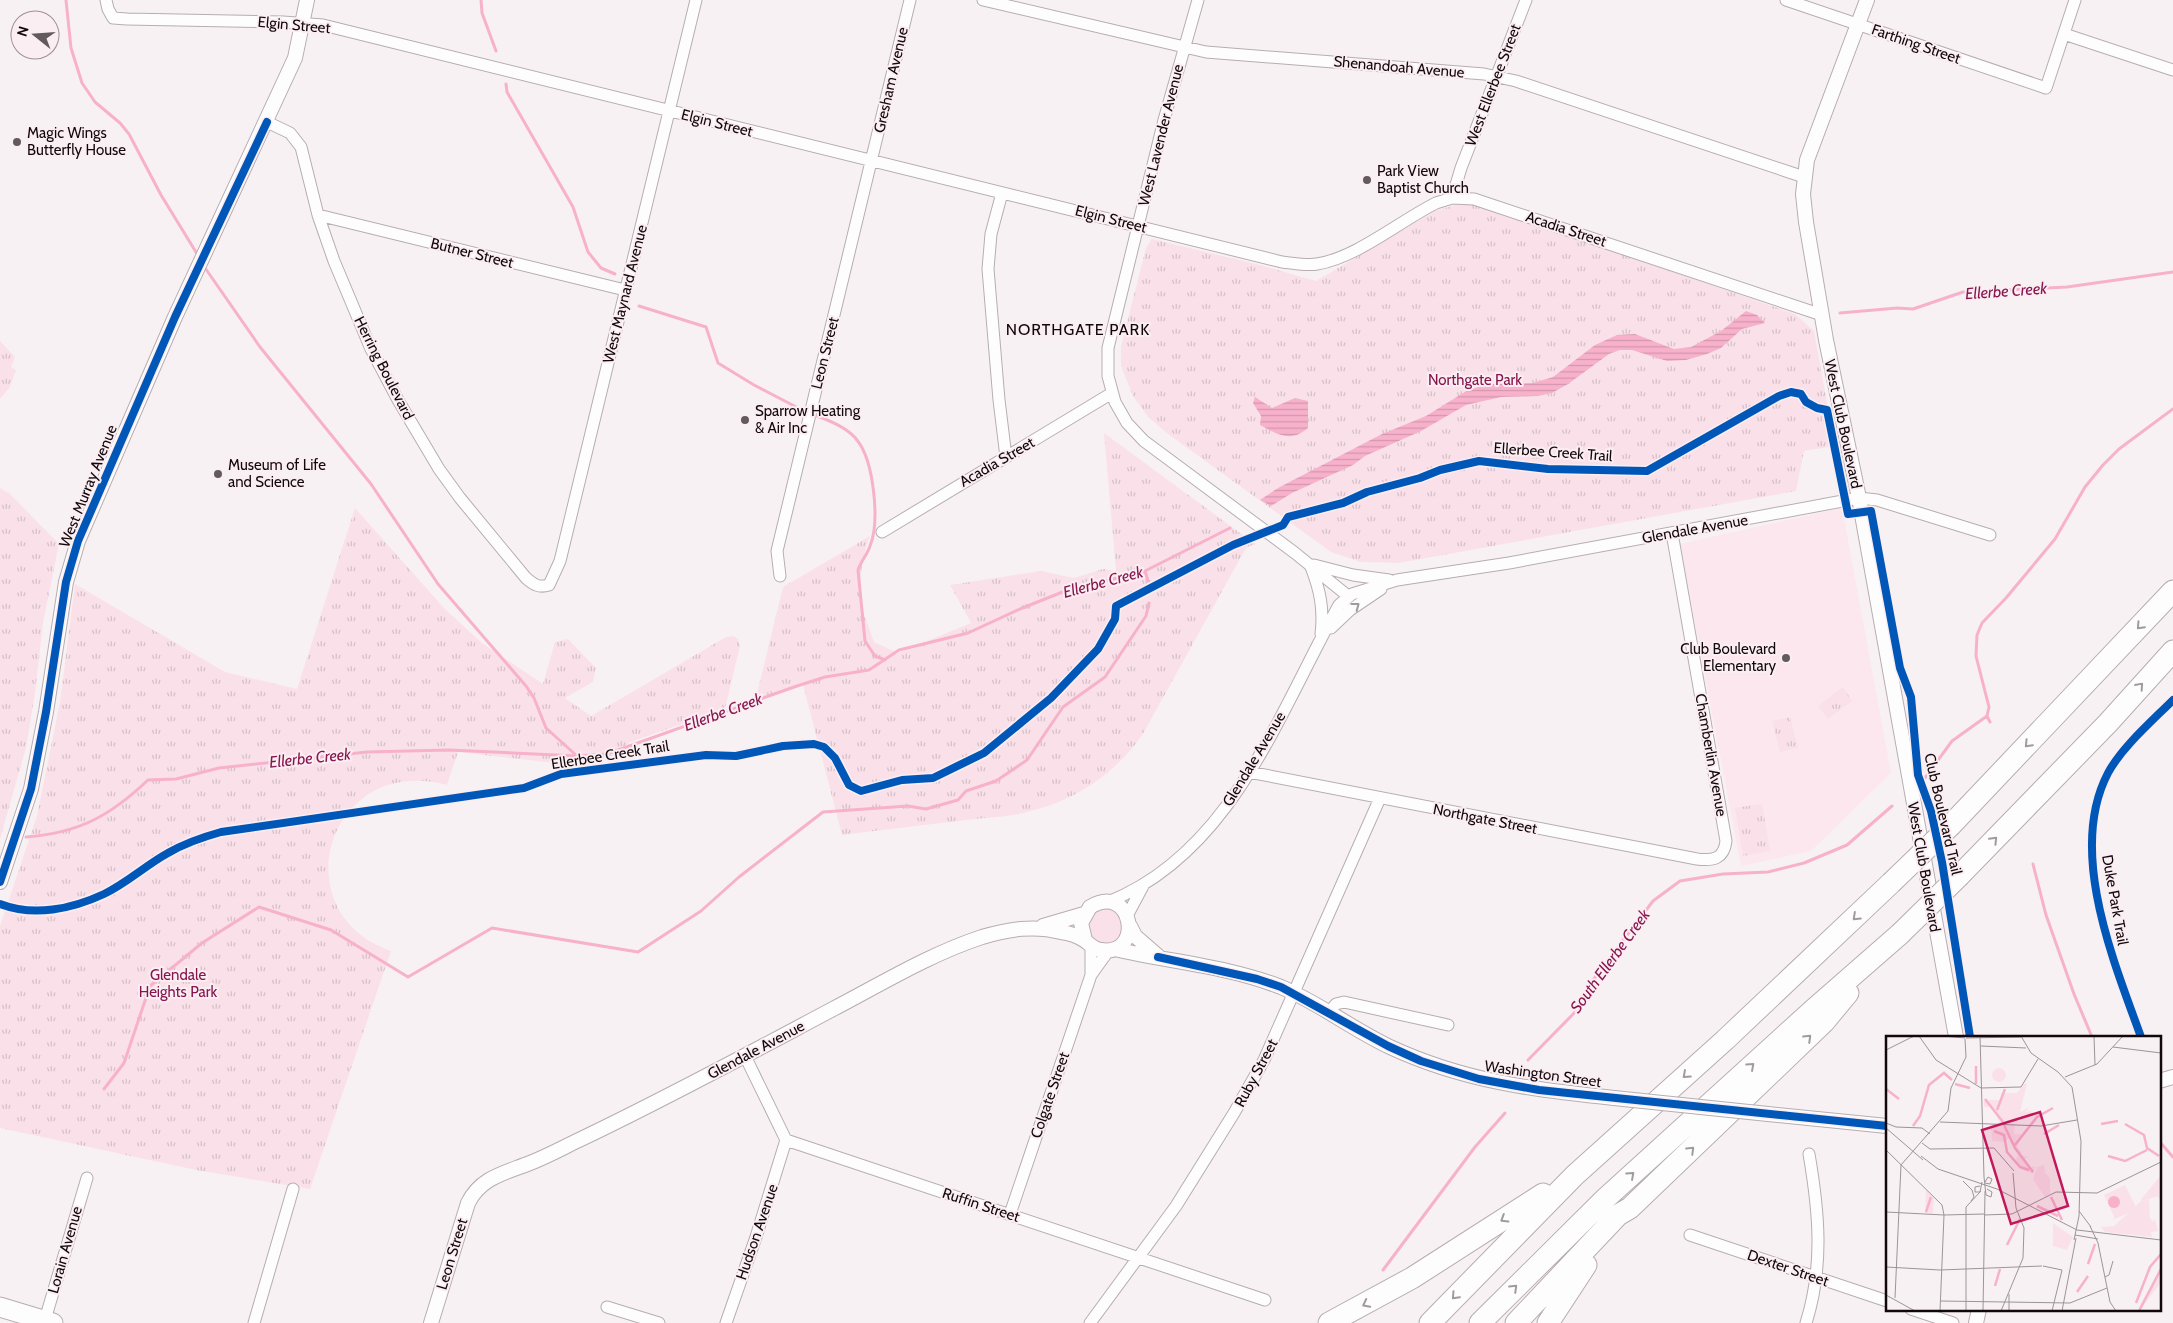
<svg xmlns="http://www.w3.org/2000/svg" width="2173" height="1323" font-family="Cabin,sans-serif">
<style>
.built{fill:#fbe7ed}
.green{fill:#fae1e9}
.park{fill:url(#park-tufts)}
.water{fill:url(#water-rules)}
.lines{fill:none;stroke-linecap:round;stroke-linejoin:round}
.stream{stroke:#f7b1cb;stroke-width:3}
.minor-casing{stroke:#b6adb0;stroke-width:13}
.tertiary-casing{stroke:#b6adb0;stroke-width:16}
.trunk-casing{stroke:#b6adb0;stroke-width:21}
.motorway-casing{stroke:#b6adb0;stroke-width:23}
.minor{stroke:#fefdfd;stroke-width:11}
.tertiary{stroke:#fefdfd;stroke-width:14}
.trunk{stroke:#fefdfd;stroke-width:19}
.motorway{stroke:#fefdfd;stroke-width:21}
.tertiary-bridge-casing{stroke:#b6adb0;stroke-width:16;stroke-linecap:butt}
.motorway-bridge-casing{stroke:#b6adb0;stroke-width:23;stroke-linecap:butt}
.tertiary-bridge{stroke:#fefdfd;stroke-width:14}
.motorway-bridge{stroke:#fefdfd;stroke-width:21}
.cycleway-casing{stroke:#fbeef2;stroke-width:11}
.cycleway{stroke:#0057b8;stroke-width:8}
.oneway{stroke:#a09b9d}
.poi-dot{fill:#625a5d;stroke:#fbeef2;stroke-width:2}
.labels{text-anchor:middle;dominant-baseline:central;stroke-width:4;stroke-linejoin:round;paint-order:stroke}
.street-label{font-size:15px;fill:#12080c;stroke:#fbeef2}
.poi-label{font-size:15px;fill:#12080c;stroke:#fbeef2;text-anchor:start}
.park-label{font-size:15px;fill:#86144d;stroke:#fbeef2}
.water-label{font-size:16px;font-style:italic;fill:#88174f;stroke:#fbeef2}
.neighbourhood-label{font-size:16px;letter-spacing:1px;fill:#12080c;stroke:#fbeef2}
.inset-river{fill:none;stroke:#f7b1cb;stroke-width:2.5}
.inset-road{fill:none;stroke:#9c9497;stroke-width:1}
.view{fill:#c2185b;fill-opacity:0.15;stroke:#c2185b;stroke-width:2.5}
.inset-edge{fill:none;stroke:#12080c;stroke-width:2.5}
</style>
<defs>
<pattern id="park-tufts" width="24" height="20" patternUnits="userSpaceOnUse" patternTransform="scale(1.25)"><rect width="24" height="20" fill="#fae1e9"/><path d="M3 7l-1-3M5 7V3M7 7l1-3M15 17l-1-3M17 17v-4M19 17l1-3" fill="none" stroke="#d5c0c7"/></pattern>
<pattern id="water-rules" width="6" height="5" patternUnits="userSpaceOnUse" patternTransform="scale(1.25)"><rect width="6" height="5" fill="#f7b1cb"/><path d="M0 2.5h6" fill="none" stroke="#d397ad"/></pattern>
</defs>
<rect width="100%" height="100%" fill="#f8f1f3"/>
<path class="built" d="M1842,508L1891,773L1811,851L1741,866L1680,544Z"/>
<path class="green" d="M1107,906L1120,912L1123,935L1109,946L1090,940L1085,920L1089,914Z"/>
<path class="park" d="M1462,203L1487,208L1795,314L1814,331L1835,446L1804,451L1796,491L1399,563L1361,562L1331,552L1168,434L1148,417L1133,396L1121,366V346L1146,248L1152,239L1260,265L1316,281L1435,211Z
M0,341L15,357L11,367L16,370L10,387L0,399Z
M1104,433L1255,544L1246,548L1144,732C1114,778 1066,806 1013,815C996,818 977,818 960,821C921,825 882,830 842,835L803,685L755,702L783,587L870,536C863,553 857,586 862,605C864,617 870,630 874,642L898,653L971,623L950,585L1041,571L1074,578L1103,569L1116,571Z
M0,488L9,493L59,544L43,623L35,693L26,748L0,839Z
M355,508L444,608L482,643L543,684L555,642L568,639L596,668L593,682L565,698L591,716L726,637L733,636L738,639L740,646L724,713L676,726L628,743L636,751L599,759L555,763L458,752L447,785C328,753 280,912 391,951L310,1189L196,1170L0,1128V926L37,816L60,702L75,584L225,672L297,689Z
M1843,687L1852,701L1828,719L1818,706Z
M1790,717L1798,748L1780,752L1772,721Z
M1762,804L1770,851L1743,856L1735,808Z"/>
<path class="water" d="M1746,311L1757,315L1765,323L1742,329L1721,348L1707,354L1686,360L1667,361L1632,350H1620L1609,354L1568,384L1552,393L1538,396L1501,397L1466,405L1421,431L1365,456L1353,465L1292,493L1271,506L1260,500L1278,488L1382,434L1426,416L1468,390L1489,384L1533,383L1553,377L1595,345L1617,335L1635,334L1674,349L1691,347L1721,331Z
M1255,397L1272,408L1295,398L1308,401V428C1290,443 1279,435 1260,425L1261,416L1253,403Z"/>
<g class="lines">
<path class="stream" d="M66,0L71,48L82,83L95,102L120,123L129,134L161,195L199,257
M481,0L482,13L496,51
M506,84L507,92L573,207L588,252L601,268L615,274
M203,265L260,347L371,484L438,584L526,686L534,698L546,728L577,756
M639,306L706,327L718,363L754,385L802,410
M1840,313L1897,308L1913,309L1963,292L2067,287L2173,272
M817,416C831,421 848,428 857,440C874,461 880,522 870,546C867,555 861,561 858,570L865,641L875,656L885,660
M1145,571L1148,581
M1987,716L1990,722
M1925,778L1952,741L1987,716L1989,707L1976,656L1977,635L1982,623L2006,598L2055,539L2085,487L2103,465L2119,449L2173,409
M26,837C79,833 110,816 148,780L176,779L219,768L367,752L449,750L577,756L607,754L794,687L825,677L869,670L899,650L968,633L1020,609L1065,591L1145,571L1230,528
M2033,864L2046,915L2074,994L2092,1037
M1528,1060L1581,1006L1590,984L1653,901L1680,881L1723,874L1768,872L1804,863L1847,845L1892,806
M104,1089L124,1063L150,986L202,943L259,907L331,930L408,977L492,928L638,952L701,911L739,877L823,812L908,806L926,809L958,800L966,791L996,781L1027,760L1063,707L1105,677L1146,616L1149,603
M2159,1141L2173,1157
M1383,1270L1475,1147L1505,1113"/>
<g class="minor-casing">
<path id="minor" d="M106,0L108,9L113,18L127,19L283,22L323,25L1282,262C1293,263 1306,266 1317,264C1356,258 1400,221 1436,203L1452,198L1474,199L1822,315
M983,0L1206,52L1484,74L1516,81L1804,177
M1198,0L1164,120L1108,348V376L1115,402L1127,423L1144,441L1295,553L1348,596
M1786,0L2046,88L2075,0
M2064,34L2173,70
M267,122L290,133L301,147L318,215L334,261L371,349L398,400L439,469L460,498L526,578C534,585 539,588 549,585L560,561L696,0
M1002,193L991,234L988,269L999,400L1006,457
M1452,198L1461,168L1526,0
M318,215L625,290
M882,532L1112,393
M1314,565L1353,575L1389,580
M1311,567C1320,590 1324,609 1321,634
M780,576L777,551L910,0
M1331,628L1350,610L1381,589
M1249,772L1697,859C1713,861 1724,859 1726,841L1672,533
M1108,902C1232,853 1279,712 1339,605L1352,594L1397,580L1509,563L1859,498L1877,500L1990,535
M1127,916L1143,886
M1091,975L1109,950
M1329,1012L1336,1004L1344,1002L1448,1025
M745,1056L786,1140L1265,1300
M1010,1214L1091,975V946
M1690,1235L1887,1301
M607,1307L659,1323
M1911,1309L1953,1323
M44,1323L87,1178
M254,1323L293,1189
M726,1323L756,1237L786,1140
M1090,1323L1176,1206L1234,1113L1264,1060L1380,798
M1806,1323C1824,1266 1819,1212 1809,1154"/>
</g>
<g class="tertiary-casing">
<path id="tertiary" d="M1867,0L1807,160L1803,194L1806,222L1826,340L1859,498L1956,1037
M0,882L31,789L46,712L66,582L78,541L175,317L295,58L307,0
M1043,926L1084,914
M1130,926L1135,936L1158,956
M1115,949C1170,962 1227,966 1281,987C1319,1003 1352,1029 1390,1047C1463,1081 1534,1090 1614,1098
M2159,1081L2173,1077
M1768,1114L1887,1126
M431,1323L468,1203C481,1177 505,1173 530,1163C548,1156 564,1147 581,1139C667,1098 750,1053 833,1009C881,984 930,954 982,937C1009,929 1034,925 1061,932C1068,933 1078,936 1084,940C1090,944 1093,949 1101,950C1145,957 1133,881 1090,907L1081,923L1085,940
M1976,1323L1979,1309"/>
</g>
<g class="trunk-casing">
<path id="trunk" d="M0,1307L53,1323"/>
</g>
<g class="motorway-casing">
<path id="motorway" d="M1951,825L2173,591
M1960,875L2108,723L2173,651
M1329,1323L1412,1278L1543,1194
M1430,1323L1575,1175L1725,1040L1891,883
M1480,1323L1606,1198L1813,1010L1900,934
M1516,1323L1618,1215L1630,1208L1824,1022L1848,993
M1548,1323L1586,1265"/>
</g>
<use href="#minor" class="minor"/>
<use href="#tertiary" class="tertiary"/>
<use href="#trunk" class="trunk"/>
<use href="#motorway" class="motorway"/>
<g class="tertiary-bridge-casing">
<path id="tertiary-bridge" d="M1614,1098L1768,1114"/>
</g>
<g class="motorway-bridge-casing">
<path id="motorway-bridge" d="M1891,883L1951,825
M1900,934L1960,875"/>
</g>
<use href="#tertiary-bridge" class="tertiary-bridge"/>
<use href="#motorway-bridge" class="motorway-bridge"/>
<g class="cycleway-casing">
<path id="cycleway" d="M0,882L31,789L46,712L66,582L78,541L175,317L267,122
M0,904C34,917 72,909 104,894C127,883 146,865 168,853C185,843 203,837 221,832L524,788L561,774L706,755L736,756L783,746L814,744L824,747L835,758L849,785L861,791L902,780L933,778L984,753L1051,698L1098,649L1115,619L1116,606L1233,545L1283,525L1288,517L1343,503L1367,492L1420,478L1440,470L1479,461L1548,469L1647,471L1779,396L1791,392L1801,394L1806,402L1817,408L1827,410L1848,514L1871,511L1900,668L1911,697L1918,775L1931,811L1942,862L1970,1037
M1158,957L1257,979L1281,987L1388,1046L1421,1061L1479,1079L1539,1090L1887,1126
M2141,1037C2114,962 2067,851 2108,773C2122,747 2152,721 2173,700"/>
</g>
<use href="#cycleway" class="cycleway"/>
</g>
<defs><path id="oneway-chevron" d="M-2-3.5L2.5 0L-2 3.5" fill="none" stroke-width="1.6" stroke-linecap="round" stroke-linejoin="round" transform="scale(1.25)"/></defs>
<g class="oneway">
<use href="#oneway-chevron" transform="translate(1356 606) rotate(-37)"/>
<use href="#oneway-chevron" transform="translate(2140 626) rotate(133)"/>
<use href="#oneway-chevron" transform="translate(2140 686) rotate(-49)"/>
<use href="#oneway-chevron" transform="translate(2028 744) rotate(134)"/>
<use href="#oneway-chevron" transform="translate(1994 840) rotate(-46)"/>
<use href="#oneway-chevron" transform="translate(1856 917) rotate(137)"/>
<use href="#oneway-chevron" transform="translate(1808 1038) rotate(-44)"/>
<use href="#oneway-chevron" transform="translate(1751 1066) rotate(-42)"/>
<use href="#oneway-chevron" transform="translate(1686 1075) rotate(138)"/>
<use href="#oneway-chevron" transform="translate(1691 1150) rotate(-44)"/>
<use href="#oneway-chevron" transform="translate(1631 1175) rotate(-42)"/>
<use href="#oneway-chevron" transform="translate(1504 1219) rotate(148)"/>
<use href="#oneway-chevron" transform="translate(1514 1288) rotate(-44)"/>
<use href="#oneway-chevron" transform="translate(1455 1296) rotate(133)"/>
<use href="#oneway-chevron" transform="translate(1366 1304) rotate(153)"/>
</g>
<g class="poi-dot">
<circle cx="17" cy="142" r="5"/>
<circle cx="1367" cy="180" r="5"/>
<circle cx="745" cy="420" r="5"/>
<circle cx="218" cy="474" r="5"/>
<circle cx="1786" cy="658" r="5"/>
</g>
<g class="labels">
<g class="street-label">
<text transform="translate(294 25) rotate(5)">Elgin Street</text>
<text transform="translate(1916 44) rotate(19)">Farthing Street</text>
<text transform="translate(1399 67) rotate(5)">Shenandoah Avenue</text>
<text transform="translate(891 80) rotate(-77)">Gresham Avenue</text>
<text transform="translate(1493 85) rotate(-69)">West Ellerbee Street</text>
<text transform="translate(717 123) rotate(14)">Elgin Street</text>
<text transform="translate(1161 135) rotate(-76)">West Lavender Avenue</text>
<text transform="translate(1111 219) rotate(14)">Elgin Street</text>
<text transform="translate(1566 229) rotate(18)">Acadia Street</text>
<text transform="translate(472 253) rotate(14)">Butner Street</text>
<text transform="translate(625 294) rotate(-76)">West Maynard Avenue</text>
<text transform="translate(825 353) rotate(-76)">Leon Street</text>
<text transform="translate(384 368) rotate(63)">Herring Boulevard</text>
<text transform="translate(1843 424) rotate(78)">West Club Boulevard</text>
<text transform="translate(1553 452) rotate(4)">Ellerbee Creek Trail</text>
<text transform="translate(997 462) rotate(-30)">Acadia Street</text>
<text transform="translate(88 486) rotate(-68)">West Murray Avenue</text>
<text transform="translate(1695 529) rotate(-10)">Glendale Avenue</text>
<text transform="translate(610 755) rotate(-9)">Ellerbee Creek Trail</text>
<text transform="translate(1711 755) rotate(80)">Chamberlin Avenue</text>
<text transform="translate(1254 759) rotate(-59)">Glendale Avenue</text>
<text transform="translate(1943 814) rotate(77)">Club Boulevard Trail</text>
<text transform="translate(1485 819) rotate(11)">Northgate Street</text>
<text transform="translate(1924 867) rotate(80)">West Club Boulevard</text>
<text transform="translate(2115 900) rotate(80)">Duke Park Trail</text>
<text transform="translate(756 1050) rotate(-28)">Glendale Avenue</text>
<text transform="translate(1256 1073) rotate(-62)">Ruby Street</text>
<text transform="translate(1543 1074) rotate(8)">Washington Street</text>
<text transform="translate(1050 1095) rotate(-71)">Colgate Street</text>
<text transform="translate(981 1205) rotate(18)">Ruffin Street</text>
<text transform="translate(757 1232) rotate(-71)">Hudson Avenue</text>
<text transform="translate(65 1250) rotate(-74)">Lorain Avenue</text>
<text transform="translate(452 1254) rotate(-73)">Leon Street</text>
<text transform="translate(1788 1268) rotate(19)">Dexter Street</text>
</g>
<g class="poi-label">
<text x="27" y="133">Magic Wings<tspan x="27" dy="17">Butterfly House</tspan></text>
<text x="1377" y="171">Park View<tspan x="1377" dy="17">Baptist Church</tspan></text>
<text x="755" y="411">Sparrow Heating<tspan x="755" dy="17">&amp; Air Inc</tspan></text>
<text x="228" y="465">Museum of Life<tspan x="228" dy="17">and Science</tspan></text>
<text x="1776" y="649" text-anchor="end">Club Boulevard<tspan x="1776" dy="17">Elementary</tspan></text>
</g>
<g class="park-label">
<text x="1475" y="380">Northgate Park</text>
<text x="178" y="975">Glendale<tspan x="178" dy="17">Heights Park</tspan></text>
</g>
<g class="water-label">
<text transform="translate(2006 291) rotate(-4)">Ellerbe Creek</text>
<text transform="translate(1103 582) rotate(-15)">Ellerbe Creek</text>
<text transform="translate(723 712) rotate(-20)">Ellerbe Creek</text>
<text transform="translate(310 758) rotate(-6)">Ellerbe Creek</text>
<text transform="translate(1610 961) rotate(-54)">South Ellerbe Creek</text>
</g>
<g class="neighbourhood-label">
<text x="1078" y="329">NORTHGATE PARK</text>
</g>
</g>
<g transform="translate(1886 1036)">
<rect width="275" height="275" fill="#f8f1f3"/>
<path d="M106 39a7 7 0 1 1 14 0a7 7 0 1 1-14 0Z" fill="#fae1e9"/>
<path d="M275,159L274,164L272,160L263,163L264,182L267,186L269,183L272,195L265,196L266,201L219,196L215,191L228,190L254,166ZM275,231V247L253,275V271Z" fill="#fae1e9"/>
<path d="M261,167L263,178L252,183L248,179Z" fill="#fae1e9"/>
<path d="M138,48H141L134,76L144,71L139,76L145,75V78L133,80L131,86L114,87L106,71H98V64H115V57H131ZM129,87L128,98H136L131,111L136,117H132L123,102L118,106L106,105L105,88ZM133,118L142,121L137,124L144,132L149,130L147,138L133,132L129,124ZM158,129L159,137L164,142V158L159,161L147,143L151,131ZM275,139V159L254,166L256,162ZM239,149L251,173L229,183L218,159ZM40,154L48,162L47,178L39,177ZM167,187L187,201L181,214L167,210Z" fill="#fae1e9"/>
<path d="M222 166a6 6 0 1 1 12 0a6 6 0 1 1-12 0Z" fill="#f7b1cb"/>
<path class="inset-river" d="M69,48L84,52M90,48V30M0,53L13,63M99,63L117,86M111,74L119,53M215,88L232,85M239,88L258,99L261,112L273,120M118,89L129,112L147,136M27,90L34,80L43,49L58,37L66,44M108,95L118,99L121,116L134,131L143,134M158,98L173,89M129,109L151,81L167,72M222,120L239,125L261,114M165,161L176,184M151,170L172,180M40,176L45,161M121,209L134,183M202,228L209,208M109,250L114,233M191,256L202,240M250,267L264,231L275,218M253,275L275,233"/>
<path class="inset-road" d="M33,0L50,24L95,52L135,51L152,23M57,0L79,2M94,0L98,141L100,159L105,161L106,156L101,153M135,0L145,17L172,36L186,51L195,105L193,180L188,204M208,0L209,29M80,2L135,1M95,10L140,12M227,11L275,17M0,14L28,0M179,41L211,28L237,0M54,86L155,90L191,84M0,87L10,91L36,92L44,98M0,92L37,124M36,107L44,113L108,112L128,135M0,114L56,169L58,179L98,178M35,120L52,133L111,153L191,194L275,204M15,129L62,75L65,52L80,21L79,3M77,145L86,154L88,161L85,165M99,146L102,141L106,143L104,148L99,147M94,150L89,151V156H94L96,146M193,175L205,191M0,176L58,179L54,275M98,179L126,178L170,156L211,157L275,126M204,190L212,207L224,266L230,275M189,199L212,203M157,230L176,234M0,231L54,234L156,230M219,241L223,239L227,225M0,259L29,275M9,262L15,129M55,265L184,267L221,252M80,275V171L95,155M97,275L99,155M115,275L137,222L138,192L130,172L127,137M123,275V258M166,275L176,234M176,275L190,202"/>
<path class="view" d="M154,76L182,170L125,188L96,94Z"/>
<rect width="275" height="275" class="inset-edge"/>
</g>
<g transform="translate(35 35) rotate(287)"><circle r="24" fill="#fbeef2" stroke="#9e9296"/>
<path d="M0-4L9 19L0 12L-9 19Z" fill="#625a5d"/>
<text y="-8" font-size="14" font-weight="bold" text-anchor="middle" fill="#12080c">N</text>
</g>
</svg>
